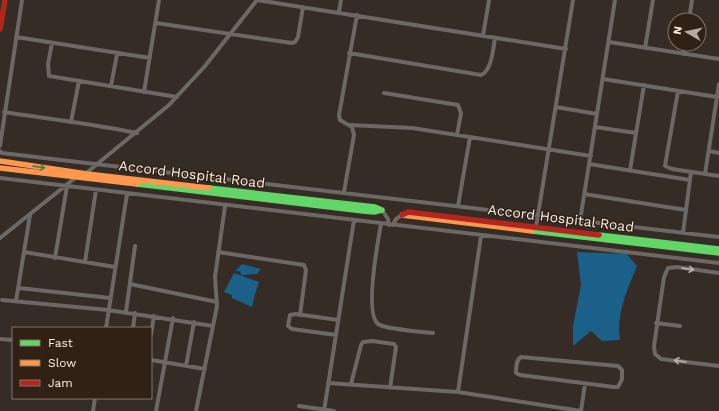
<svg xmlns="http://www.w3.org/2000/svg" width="719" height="411" font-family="'Work Sans',sans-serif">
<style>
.water{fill:#1a6089}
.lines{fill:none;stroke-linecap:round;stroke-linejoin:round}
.street{stroke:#6c6866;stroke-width:4}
.fast{stroke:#63d668;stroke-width:5.5}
.slow{stroke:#ff974d;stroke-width:5.5}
.jam{stroke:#b3261e;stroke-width:5.5}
.oneway{stroke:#4a7c3e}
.oneway2{stroke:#bbb3ae}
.labels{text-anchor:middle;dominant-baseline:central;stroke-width:3;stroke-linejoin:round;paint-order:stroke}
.street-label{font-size:14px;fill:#fbf0e8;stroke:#312115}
</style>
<rect width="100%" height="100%" fill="#352c25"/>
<path class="water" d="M577,252L627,254L637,266C627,290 616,314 620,340L602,341L591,331L573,346V326L581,285Z
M242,264L261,269L257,274L242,275L239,271H235Z
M234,273L259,282L255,294L252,307L232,298V295L224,292Z"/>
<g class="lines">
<path class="street" d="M257,0L566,49
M339,12L341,0
M689,20L692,0
M156,23L292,43L295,42L298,37L303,7
M483,36L489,0
M16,37L150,58
M609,42L719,59
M52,43L48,64L49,76L177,97
M645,48L653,0
M349,53L481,75C492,70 493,49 495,38
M684,54L685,44
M603,79L717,97
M111,86L117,54
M678,91L665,166L672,169L719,176
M144,92L159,0
M384,93L458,105L461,113L457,135
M556,107L597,114
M4,112C49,119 93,124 137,133
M71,122L79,81
M350,125L412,128L591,156
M595,127L636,133
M0,146L22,0
M0,151L2,153L95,164L719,237
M709,151L719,153
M589,164L690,180
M630,170L644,85
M85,174L169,105L205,66L257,0
M705,174L719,84
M0,178L719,263
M344,192L354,135L352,127L340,120L339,115L357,15
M584,194L686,210
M458,206L470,137
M382,210L388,219L389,225
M580,221L615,0
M381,224C378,241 364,313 378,324C385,329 422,332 433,333
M393,225L396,219L402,215
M536,227L573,0
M683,233L691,172
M0,238L75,178
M24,252L115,267
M218,252L304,265L306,270L300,315
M55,258L67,186
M85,262L96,190
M719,273L677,267L668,268L664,277L654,346L655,354L661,359L719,366
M130,284L217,302
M19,288L110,298
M2,300L108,310L213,326
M16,301L30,215
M126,312L135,246
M656,323L680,326
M106,328L127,194
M133,328L135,313
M151,334L154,316
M336,335L292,329L288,326L290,315L296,314L338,320
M0,339L13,340
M521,357L618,366L622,370V379L618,387H614L520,375L516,373C516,367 516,360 521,357Z
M151,360L205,369
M186,366L194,322
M328,383L458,392L581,411
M351,384L361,345L363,342L372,341L394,344L396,347L390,388
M458,392L481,236
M299,406L334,411
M93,411L95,398
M156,411L173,318
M196,411L217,306L215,277L225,206
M324,411L354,220
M581,411L585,384"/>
<path class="fast" d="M137,184L363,211L374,212L382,210
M209,188L375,207L382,210
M532,231L719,253
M599,235L719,249"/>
<path class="slow" d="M0,161L87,174L209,188
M0,168L137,184
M402,215L532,231"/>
<path class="jam" d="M0,29L5,0
M402,215L408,212L599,235"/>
</g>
<defs><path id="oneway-shaft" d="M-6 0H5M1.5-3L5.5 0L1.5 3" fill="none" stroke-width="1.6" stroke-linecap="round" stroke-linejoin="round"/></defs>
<use class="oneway" href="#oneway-shaft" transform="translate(39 167) rotate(8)"/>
<g class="oneway2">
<use href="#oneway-shaft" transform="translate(688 269) rotate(8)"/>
<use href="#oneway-shaft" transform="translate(680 361) rotate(-171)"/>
</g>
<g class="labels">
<g class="street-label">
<text transform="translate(192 174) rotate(7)">Accord Hospital Road</text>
<text transform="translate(561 218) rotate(7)">Accord Hospital Road</text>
</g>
</g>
<rect x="12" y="327" width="140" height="72" fill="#312115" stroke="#827469"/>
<rect x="20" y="340" width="20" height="6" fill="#63d668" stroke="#827469"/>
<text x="48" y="347" font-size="12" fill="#fbf0e8">Fast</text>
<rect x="20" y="360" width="20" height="6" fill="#ff974d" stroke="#827469"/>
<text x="48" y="367" font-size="12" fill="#fbf0e8">Slow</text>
<rect x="20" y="380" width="20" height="6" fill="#b3261e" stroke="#827469"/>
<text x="48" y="387" font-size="12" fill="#fbf0e8">Jam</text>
<g transform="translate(687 32) rotate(279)"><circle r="19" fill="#312115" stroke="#827469"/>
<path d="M0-3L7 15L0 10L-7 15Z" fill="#b6aba4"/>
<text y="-6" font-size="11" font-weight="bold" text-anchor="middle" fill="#fbf0e8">N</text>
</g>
</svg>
